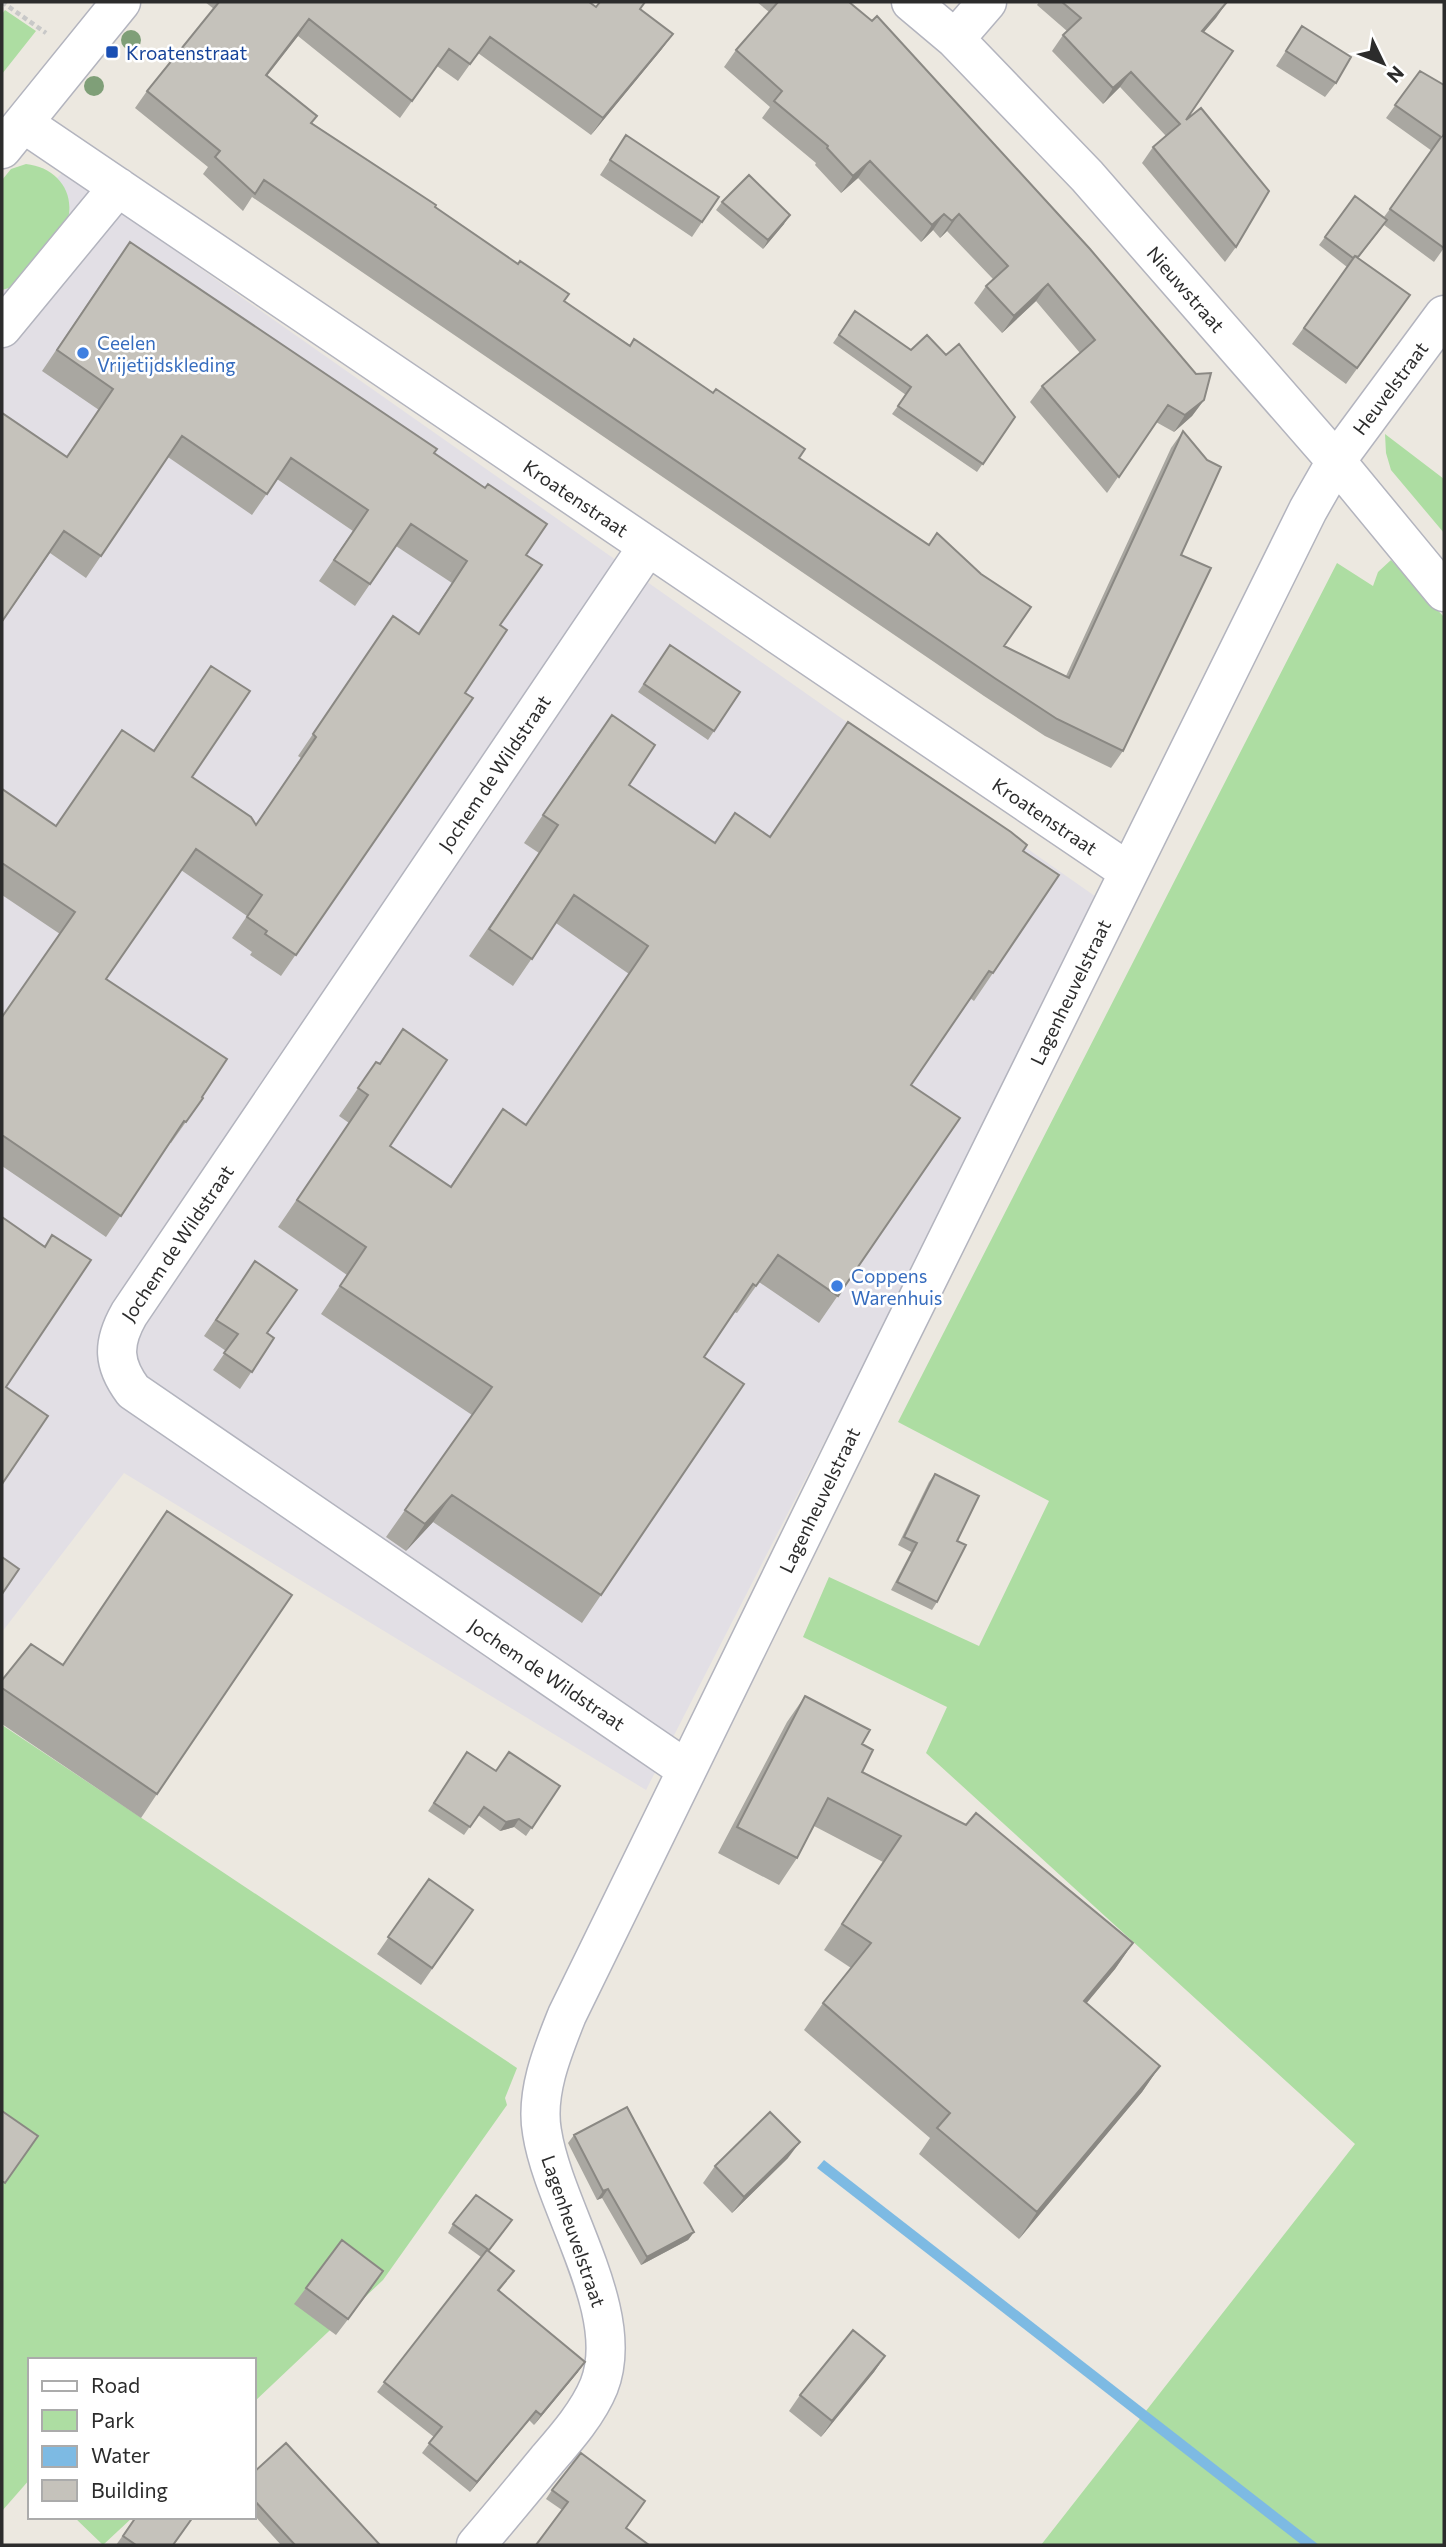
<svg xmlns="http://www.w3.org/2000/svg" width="1446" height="2547" font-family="Commissioner,sans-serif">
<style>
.industrial{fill:#e2dfe5}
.green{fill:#addda2}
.water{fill:#7dbae3}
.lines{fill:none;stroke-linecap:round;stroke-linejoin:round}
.minor-casing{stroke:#b3b4be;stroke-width:41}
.path{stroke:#c8c8c8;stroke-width:4.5;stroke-dasharray:5 3.5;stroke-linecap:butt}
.minor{stroke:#fff;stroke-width:38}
.tree{fill:#7f9f78}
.wall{fill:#a9a7a1}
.shaded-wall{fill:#8a8883}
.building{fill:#c5c2bb;stroke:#8a8883;stroke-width:2}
.transit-dot{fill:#1a4fb4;stroke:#fff;stroke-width:2.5}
.shop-dot{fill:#3f7fe0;stroke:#fff;stroke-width:2.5}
.labels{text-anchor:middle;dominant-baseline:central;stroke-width:5;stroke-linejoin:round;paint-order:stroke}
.transit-label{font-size:19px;fill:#164399;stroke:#fff;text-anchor:start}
.street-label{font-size:19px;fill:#2c2c2c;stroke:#fff}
.shop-label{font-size:19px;fill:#366cbe;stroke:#fff;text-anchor:start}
</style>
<rect width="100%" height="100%" fill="#ece8e0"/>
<path class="industrial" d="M63,172L1099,899L998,1103L646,1790L124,1473L2,1632V234Z"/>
<path class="green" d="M5,10L36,31L2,74V14Z
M26,164C55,167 75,190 68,219L12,287L2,290V180L11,169Z
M1385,434L1444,479V533L1391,470L1386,453Z
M1391,560L1444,617V2545H1041L1355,2144L926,1753L947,1707L803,1637L829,1577L979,1646L1049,1501L898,1422L1337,563L1373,586L1378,572Z
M2,1725L517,2068L505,2098L507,2105L383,2280L254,2402V2360H30V2479L2,2511Z
M74,2517H133L103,2545Z"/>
<path class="water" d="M824,2160L1319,2545H1302L817,2168Z"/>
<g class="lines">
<g class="minor-casing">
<path id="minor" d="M911,2L955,39L1087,176L1336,461L1444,592
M955,39L987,2
M23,123L1129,872
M2,149L121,2
M2,328L118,187
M648,546L129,1314C112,1344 113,1364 133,1391L687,1770
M476,2545C500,2517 524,2488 547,2460C566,2438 588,2413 599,2386C628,2312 554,2209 542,2132C535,2093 553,2050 567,2015L895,1345L1308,510L1336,461L1444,315"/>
</g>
<path class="path" d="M2,2L46,33"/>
<use href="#minor" class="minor"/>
</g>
<g class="tree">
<circle cx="131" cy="40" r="10"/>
<circle cx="94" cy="86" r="10"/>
</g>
<path class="wall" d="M205,2H589L596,7L640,9L673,34L661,50L591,135L478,53L458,81L437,66L400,118L298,36L267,76L312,123L435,207L564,301L799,458L1004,646L1066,676L1171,448L1183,431L1181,555L1123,751L1111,768L1045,736L984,696L252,197L243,211L203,174L208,167L135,108L147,91L214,9Z
M757,2H849L1204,400L1192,416L1174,432L1156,422L1107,493L1030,402L1042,386L1080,353L1036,301L1002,333L974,303L986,286L993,279L947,231L940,238L933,230L921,242L858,178L841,193L815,165L816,163L762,118L770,107L724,67L736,50L769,12Z
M1039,2H1227L1204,32L1186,120L1236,247L1225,262L1142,163L1153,147L1166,136L1120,87L1103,104L1052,51L1063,35L1067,31L1037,5Z
M1302,26L1336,83L1325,97L1276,66Z
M1420,71L1443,136L1444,248L1434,262L1384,225L1358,258L1410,295L1346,384L1292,344L1347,267L1319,245L1325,237L1384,217L1432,151L1386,118Z
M626,135L719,197L692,237L600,175Z
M722,202L784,224L763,249L716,210Z
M115,263L434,453L526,555L500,625L465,693L473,698L281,976L250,955L252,952L232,938L247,916L181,870L106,979L203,1098L171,1143H170L106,1237L2,1166V1017L60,934L2,895V789L56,826L153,751L211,666L192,777L256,825L301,758L298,756L393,616L418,633L452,583L396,546L355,606L319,581L353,531L277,479L252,515L168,457L86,578L50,553L2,622V413L67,457L99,410L42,371Z
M855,311L911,350L946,355L1015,417L977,472L892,414L906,395L833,343Z
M670,645L740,692L708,740L638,692Z
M592,742L629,785L714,843L769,837L1023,851L993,973L974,1001L970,998L911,1085L960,1118L819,1323L759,1282L737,1313L734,1312L704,1357L601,1595L582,1623L433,1522L406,1551L386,1537L472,1415L321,1314L347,1275L278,1227L349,1123L339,1116L376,1062L379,1064L403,1029L390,1146L450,1187L503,1109L526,1125L629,974L556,923L513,986L469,956L539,853L524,843Z
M255,1261L267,1333L274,1338L240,1389L213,1370L226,1351L204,1336Z
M935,1474L957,1541L937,1602L932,1610L891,1590L911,1552L898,1545L929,1482Z
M2,1680L157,1794L141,1818L2,1724Z
M805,1696L862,1744V1772L1133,1943L1115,1969L1086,2003L1160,2066L1142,2092L1019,2239L919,2154L930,2138L804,2030L823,2003L851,1968L824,1950L883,1862L814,1826L797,1858L779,1885L718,1853L787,1722Z
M467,1752L496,1771L560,1786L526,1836L514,1827L500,1831L478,1815L464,1835L428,1811Z
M429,1879L473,1910L421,1985L377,1954Z
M574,2135L694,2232L688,2240L641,2265L602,2198L597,2200L568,2143Z
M788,2158L732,2213L703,2183L715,2166Z
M512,2220L488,2251L507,2281L499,2291L578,2372L534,2425L529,2420L470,2492L422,2453L434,2437L377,2392L481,2257L448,2233L453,2224Z
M306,2288H372L336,2335L294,2304Z
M885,2356L874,2372L821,2437L789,2411L800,2395Z
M254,2472L380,2545H281L254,2515Z
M552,2490L626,2528L562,2510L546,2499Z
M136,2517L173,2545H116Z"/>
<path class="shaded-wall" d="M1227,2L1216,18L1192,46L1202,31Z
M309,19L298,36L254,92L266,75Z
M673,34L661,50L591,135L603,118Z
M1131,72L1120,87L1103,104L1113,88Z
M870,161L858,178L841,193L853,176Z
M944,214L933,230L921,242L932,225Z
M959,214L947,231L940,238L952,221Z
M790,215L784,224L763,249L768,240Z
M1048,284L1036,301L1002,333L1014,316Z
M1204,400L1192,416L1174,432L1185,415Z
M452,1495L433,1522L406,1551L425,1524Z
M519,1819L514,1827L500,1831L506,1822Z
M1133,1943L1115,1969L1066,2028L1084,2001Z
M1160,2066L1142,2092L1019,2239L1037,2212Z
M800,2142L788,2158L732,2213L744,2197Z
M608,2189L602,2198L597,2200L603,2191Z
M694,2232L688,2240L641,2265L647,2257Z
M885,2356L874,2372L821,2437L832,2421Z
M585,2362L578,2372L534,2425L541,2415Z
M536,2411L529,2420L470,2492L477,2482Z"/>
<path class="building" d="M219,2H589L596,7L600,2H645L640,9L673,34L603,118L490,37L470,64L449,49L412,101L309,19L266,75L317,116L311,123L436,205L435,207L518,264L520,261L569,294L564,301L630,346L634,339L713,393L716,389L805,449L799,458L929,545L937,533L981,574L1031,607L1004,646L1069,678L1183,431L1207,460L1221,467L1181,555L1211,568L1123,751L1057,719L996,679L264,180L255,194L215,157L220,151L147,91Z
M778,2H849L872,21L877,16L1090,249L1196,374L1211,373L1204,400L1185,415L1168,405L1119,477L1042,386L1095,340L1048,284L1014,316L986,286L1008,266L959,214L952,221L944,214L932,225L870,161L853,176L827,148L828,146L774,101L782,91L736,50Z
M1062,2H1227L1202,31L1233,51L1186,120L1201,108L1269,191L1236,247L1153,147L1180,124L1131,72L1113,88L1063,35L1081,18Z
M1302,26L1351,57L1336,83L1286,51Z
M1420,71L1444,85V134L1443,136L1444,137V248L1390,209L1441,137L1395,105Z
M626,135L719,197L702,222L610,160Z
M749,175L790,215L768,240L722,202Z
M1355,196L1387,220L1358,257L1355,256L1353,258L1325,237Z
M130,242L437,449L434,453L485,488L488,484L547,524L526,555L542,565L500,625L507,630L465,693L473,698L296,955L265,934L267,931L247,917L262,895L196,849L106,979L227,1059L202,1097L203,1098L186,1122L184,1121L121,1216L2,1135V1017L75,912L2,863V789L56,826L122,730L154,751L211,666L250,691L192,777L251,817L256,825L316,737L313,734L393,616L419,634L467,561L411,524L370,584L334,560L368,510L291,458L267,494L182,436L101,556L64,531L3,620L2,619V413L67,457L113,389L57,350Z
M1355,256L1410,295L1357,368L1304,328Z
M855,311L911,350L927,335L946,355L959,344L1015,417L983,464L898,406L911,387L839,335Z
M670,645L740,692L714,731L644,684Z
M612,715L655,745L629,785L715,843L735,813L770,837L848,722L1011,832L1027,845L1023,851L1059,875L993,973L989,971L911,1085L960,1118L838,1296L778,1255L756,1286L753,1284L704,1357L744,1384L601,1595L452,1495L425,1524L405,1510L492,1387L340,1286L366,1247L297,1200L368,1095L358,1088L376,1062L380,1064L403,1029L447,1060L390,1146L451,1187L503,1109L526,1125L648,946L574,895L532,959L489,929L558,825L543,815Z
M2,1217L45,1247L52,1235L91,1260L6,1387L48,1416L2,1484Z
M255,1261L297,1290L267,1333L274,1338L252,1372L224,1353L238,1334L216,1320Z
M935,1474L979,1496L957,1541L966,1545L937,1602L897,1582L917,1543L904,1537Z
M167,1511L292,1595L157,1794L2,1688V1680L31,1644L63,1665Z
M2,1557L19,1569L2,1594Z
M805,1696L870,1730L862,1744L873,1750L862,1772L966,1825L976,1813L1133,1943L1084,2001L1160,2066L1037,2212L937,2128L950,2113L823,2003L871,1943L842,1924L901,1836L828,1798L797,1858L737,1827Z
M467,1752L496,1771L509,1752L560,1786L532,1828L519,1819L506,1822L484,1807L470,1827L434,1803Z
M429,1879L473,1910L432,1968L388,1937Z
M627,2107L694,2232L647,2257L608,2189L603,2191L574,2135Z
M2,2111L38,2136L5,2183L2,2181Z
M770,2112L800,2142L744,2197L715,2166Z
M476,2195L512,2220L489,2250L453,2224Z
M342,2240L383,2271L348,2319L306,2288Z
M487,2250L514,2271L498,2290L585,2362L541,2415L536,2411L477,2482L429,2443L442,2427L384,2382Z
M853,2330L885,2356L832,2421L800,2395Z
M286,2443L380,2545H295L254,2500V2472Z
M581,2453L645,2501L626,2528L649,2545H536L568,2502L552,2490Z
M136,2517H193L173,2545H136L123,2536Z"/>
<rect class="transit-dot" x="105" y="45" width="14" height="14" rx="3.5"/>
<g class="shop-dot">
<circle cx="83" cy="353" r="7"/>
<circle cx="837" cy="1286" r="7"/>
</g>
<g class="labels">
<g class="transit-label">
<text x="126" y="52">Kroatenstraat</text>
</g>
<g class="street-label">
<text transform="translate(1186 289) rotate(49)">Nieuwstraat</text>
<text transform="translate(1390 388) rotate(-53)">Heuvelstraat</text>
<text transform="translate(576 498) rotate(34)">Kroatenstraat</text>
<text transform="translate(494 773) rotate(-56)">Jochem de Wildstraat</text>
<text transform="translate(1045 816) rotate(34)">Kroatenstraat</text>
<text transform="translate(1070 992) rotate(-64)">Lagenheuvelstraat</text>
<text transform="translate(177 1243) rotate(-56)">Jochem de Wildstraat</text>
<text transform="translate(819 1500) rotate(-64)">Lagenheuvelstraat</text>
<text transform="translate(547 1674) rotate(34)">Jochem de Wildstraat</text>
<text transform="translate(574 2231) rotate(71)">Lagenheuvelstraat</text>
</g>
<g class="shop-label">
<text x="97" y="342">Ceelen<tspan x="97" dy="22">Vrijetijdskleding</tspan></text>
<text x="851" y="1275">Coppens<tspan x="851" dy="22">Warenhuis</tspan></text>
</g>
</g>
<rect width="1446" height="2547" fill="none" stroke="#2c2c2c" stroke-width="7"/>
<rect x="28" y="2358" width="228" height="161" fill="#ffffff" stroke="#ababab" stroke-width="2"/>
<rect x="42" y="2381" width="35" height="10" fill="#ffffff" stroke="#ababab" stroke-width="2"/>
<text x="91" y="2393" font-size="21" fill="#2c2c2c">Road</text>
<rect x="42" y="2410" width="35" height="21" fill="#addda2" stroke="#ababab" stroke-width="2"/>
<text x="91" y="2428" font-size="21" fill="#2c2c2c">Park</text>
<rect x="42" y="2446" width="35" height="21" fill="#7dbae3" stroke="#ababab" stroke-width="2"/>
<text x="91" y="2463" font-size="21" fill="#2c2c2c">Water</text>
<rect x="42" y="2480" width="35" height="21" fill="#c5c2bb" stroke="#ababab" stroke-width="2"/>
<text x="91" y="2498" font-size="21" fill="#2c2c2c">Building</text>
<g transform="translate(1383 63) rotate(133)" stroke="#ffffff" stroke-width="5" paint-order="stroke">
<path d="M0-5L12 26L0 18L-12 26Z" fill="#2c2c2c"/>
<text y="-10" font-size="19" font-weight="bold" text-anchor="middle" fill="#2c2c2c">N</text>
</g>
</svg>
